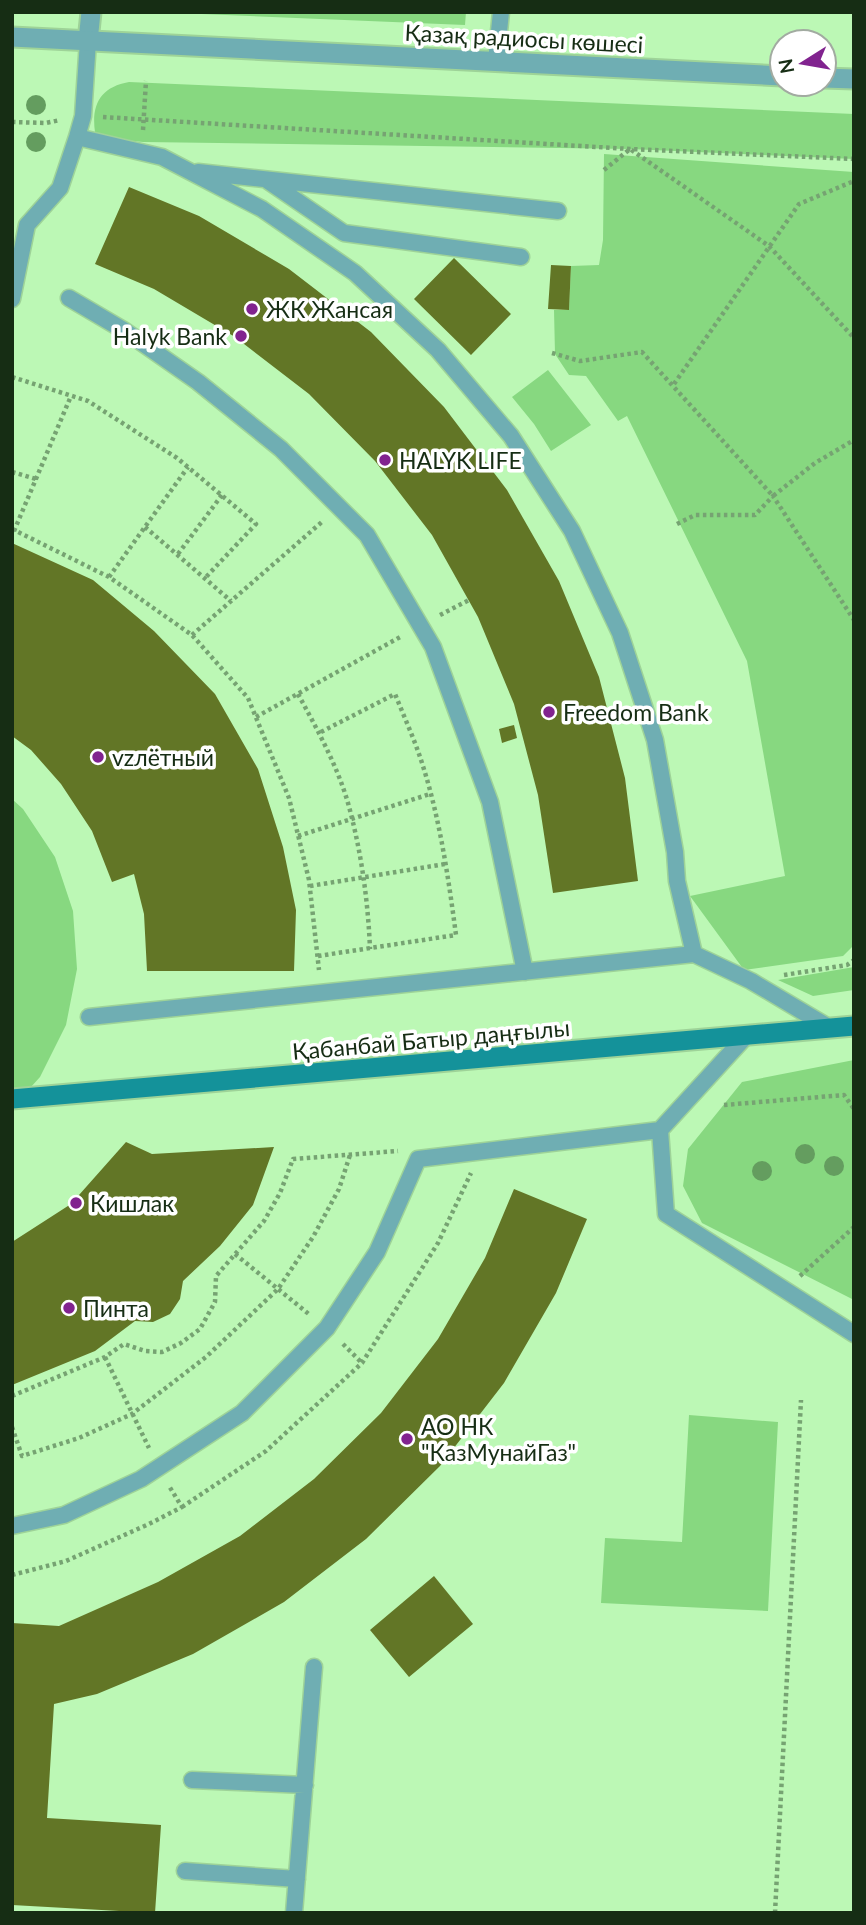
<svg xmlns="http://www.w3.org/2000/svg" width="866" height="1925" font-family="Lato,sans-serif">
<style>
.green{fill:#87d880}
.building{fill:#627626}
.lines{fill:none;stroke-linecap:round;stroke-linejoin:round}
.service-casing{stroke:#9ed398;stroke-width:19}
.minor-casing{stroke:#9ed398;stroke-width:23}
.tertiary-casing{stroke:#9ed398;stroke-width:23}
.secondary-casing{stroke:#9ed398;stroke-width:23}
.path{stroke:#76a372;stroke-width:4.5;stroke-dasharray:3.5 3.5;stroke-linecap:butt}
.service{stroke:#6faeb3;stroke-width:16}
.minor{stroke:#6faeb3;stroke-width:19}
.tertiary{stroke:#6faeb3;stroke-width:19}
.secondary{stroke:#14929a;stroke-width:19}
.tree{fill:#649d5f}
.poi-dot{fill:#81238f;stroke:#fff;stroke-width:2.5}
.labels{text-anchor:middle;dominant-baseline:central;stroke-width:7;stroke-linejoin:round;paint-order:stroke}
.street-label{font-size:23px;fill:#162d14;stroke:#fff}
.poi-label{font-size:23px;fill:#162d14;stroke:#fff;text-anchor:start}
</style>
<rect width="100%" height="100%" fill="#bcf8b5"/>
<path class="green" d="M153,12H466L465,25Z
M129,82L854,114V159L630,149L143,142L105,138L95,132C91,104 101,87 129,82Z
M604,154L854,172V945L843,956L744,970L690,896L785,876L747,661L627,416L618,421L586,376L569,375L555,354L554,310H569L571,266L599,265L603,240Z
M548,370L591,425L551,451L534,424L512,397Z
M12,799L23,809L55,857L73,911L77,969L66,1025L40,1077L12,1108Z
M854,967V990L813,996L778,980Z
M854,1060V1300L702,1223L683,1186L688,1149L742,1082Z
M689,1415L778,1422L768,1611L601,1603L605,1538L682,1542Z"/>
<path class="building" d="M129,187L199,216L289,269L371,332L444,407L507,490L559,581L599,677L625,778L638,881L553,893L538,795L514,704L478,617L432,535L375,461L309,394L235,337L154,289L95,264Z
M454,258L511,314L471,355L414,299Z
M551,265L571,266L569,310L548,309Z
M12,543L93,580L154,631L215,694L258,769L283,847L296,910L294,971H147L144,914L134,874L112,882L92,831L61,784L31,750L12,736Z
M514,725L517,738L502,743L499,729Z
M126,1142L152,1154L274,1147L253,1205L220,1246L183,1281L180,1299L170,1314L153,1322L135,1321L95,1351L12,1385V1242L71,1204Z
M514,1189L587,1219L556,1293L504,1383L440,1466L366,1539L284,1602L193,1654L97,1694L54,1704L47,1818L161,1825L155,1913L12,1905V1623L59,1626L158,1582L240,1536L314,1479L381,1413L438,1339L485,1258Z
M434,1576L473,1624L409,1677L370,1630Z"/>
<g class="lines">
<g class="service-casing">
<path id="service" d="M496,61L501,12
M77,137L162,157L262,209L355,273L438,350L511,436L572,531L620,633L655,740L675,852L677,881L694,954
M198,172L558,211
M268,181L344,233L521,257
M69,298L125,331L198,382L281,449L367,535L433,647L490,802L525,972
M12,299L27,225L60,188L77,137L83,116L88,41
M89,1017L694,954L751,981L830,1028
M660,1130L666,1214L854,1334
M12,1526L64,1515L141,1479L242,1413L327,1328L377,1252L418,1159L660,1130L746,1036
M192,1780L305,1785
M185,1871L297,1879
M294,1913L314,1667"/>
</g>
<g class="minor-casing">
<path id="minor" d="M88,41L91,12"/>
</g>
<g class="tertiary-casing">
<path id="tertiary" d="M12,37L782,76
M824,78L854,79"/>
</g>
<g class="secondary-casing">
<path id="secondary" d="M12,1099L854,1026"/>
</g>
<path class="path" d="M103,117L630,149L854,159
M12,122L46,123L60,120
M143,130L146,81
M604,170L630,149L769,246L854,338
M552,353L580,361L642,352L773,496L815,463L854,440
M12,377L88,401L177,458L256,524L206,577
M674,384L799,204L854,181
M12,472L36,479
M677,524L695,515H755L773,496L854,620
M145,527L231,601
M12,529L109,577L192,635L248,698L289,798L309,880L319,970
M14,531L71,396
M178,554L222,495
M109,577L188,467
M440,615L469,600
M192,635L323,521
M298,694C317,729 337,765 348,803C361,850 368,900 370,949
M256,717L402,636
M298,836L430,794
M310,886L445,864
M318,956L456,935C448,875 439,812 419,754C412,734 403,714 395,694L319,733
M784,975L847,965L854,960
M724,1105L844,1095L854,1109
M235,1254L310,1315
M800,1276L854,1227
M343,1344L362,1363
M105,1357L149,1448
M12,1396L105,1357L124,1344L145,1351L162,1352L181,1343L200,1329L215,1302L216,1276L264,1221L280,1193L293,1159L398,1151
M12,1427L22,1456L79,1438L132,1414L206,1357L278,1289L313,1237L339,1189L350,1155
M182,1507L266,1451L362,1363L438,1243L471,1173
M12,1575L66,1561L149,1524L182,1507L169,1486
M775,1913L801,1400"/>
<use href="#service" class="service"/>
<use href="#minor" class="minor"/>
<use href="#tertiary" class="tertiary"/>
<use href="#secondary" class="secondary"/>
</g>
<g class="tree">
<circle cx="36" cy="105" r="10"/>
<circle cx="36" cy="142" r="10"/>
<circle cx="805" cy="1154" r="10"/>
<circle cx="834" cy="1166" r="10"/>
<circle cx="762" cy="1171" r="10"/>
</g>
<g class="poi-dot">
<circle cx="252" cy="309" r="7"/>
<circle cx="241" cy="336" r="7"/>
<circle cx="385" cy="460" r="7"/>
<circle cx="549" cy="712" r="7"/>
<circle cx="98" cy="757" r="7"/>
<circle cx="76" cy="1203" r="7"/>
<circle cx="69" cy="1308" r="7"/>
<circle cx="407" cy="1439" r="7"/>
</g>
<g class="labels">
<g class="street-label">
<text transform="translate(524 38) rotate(3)">Қазақ радиосы көшесі</text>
<text transform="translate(431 1039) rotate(-5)">Қабанбай Батыр даңғылы</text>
</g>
<g class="poi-label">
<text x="266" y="309">ЖК Жансая</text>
<text x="227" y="336" text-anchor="end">Halyk Bank</text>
<text x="399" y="460">HALYK LIFE</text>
<text x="563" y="712">Freedom Bank</text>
<text x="112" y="757">vzлётный</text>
<text x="90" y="1203">Кишлак</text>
<text x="83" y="1308">Пинта</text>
<text x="421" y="1426">АО НК<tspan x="421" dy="26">"КазМунайГаз"</tspan></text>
</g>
</g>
<rect width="866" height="1925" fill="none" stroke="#162d14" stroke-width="28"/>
<g transform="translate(803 63) rotate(259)"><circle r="33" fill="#ffffff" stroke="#a2aba1" stroke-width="2"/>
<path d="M0-5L12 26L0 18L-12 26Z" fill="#81238f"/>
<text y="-10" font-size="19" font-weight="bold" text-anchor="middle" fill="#162d14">N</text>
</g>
</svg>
